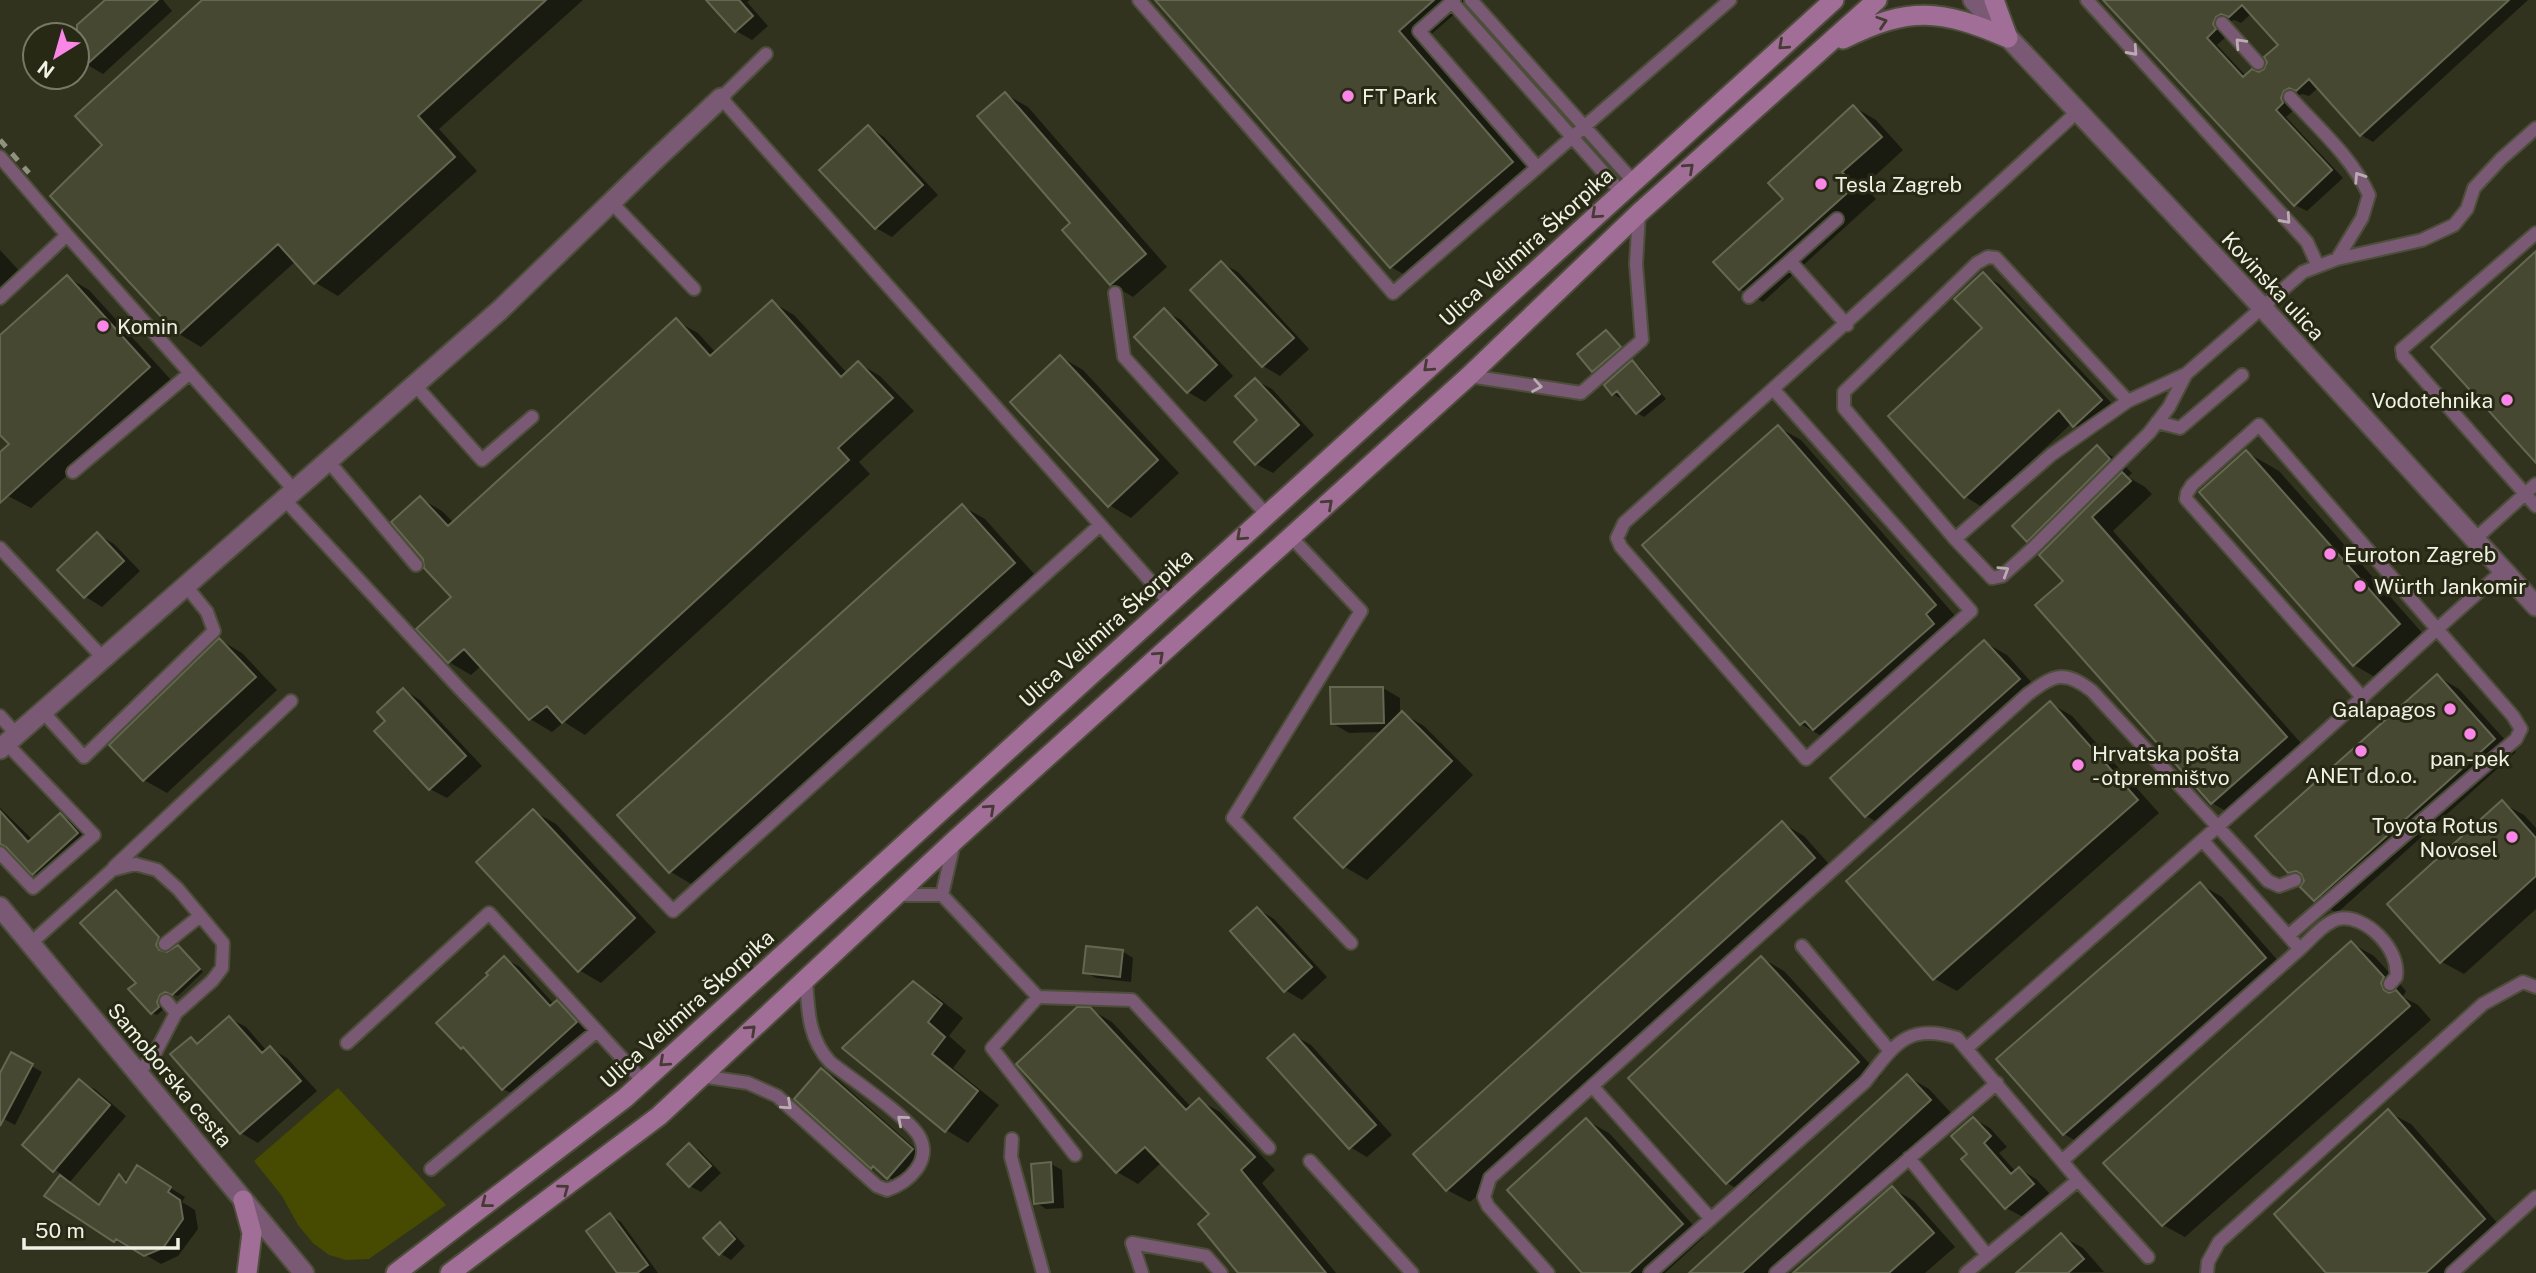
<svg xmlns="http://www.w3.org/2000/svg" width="2536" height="1273" font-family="'Public Sans',sans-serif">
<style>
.green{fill:#474a01}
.shadow{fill:#0007;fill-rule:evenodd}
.building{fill:#464832;stroke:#656850;stroke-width:2;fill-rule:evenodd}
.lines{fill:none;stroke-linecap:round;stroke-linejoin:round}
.service-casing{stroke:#4c4e3a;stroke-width:16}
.minor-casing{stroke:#4c4e3a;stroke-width:23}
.tertiary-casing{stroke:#4c4e3a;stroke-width:23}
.secondary-casing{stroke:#4c4e3a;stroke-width:23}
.service{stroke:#795973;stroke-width:12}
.minor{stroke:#795973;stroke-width:19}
.tertiary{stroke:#795973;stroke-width:19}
.secondary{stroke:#a16e97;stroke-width:19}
.rail{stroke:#909281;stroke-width:5;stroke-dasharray:9 9;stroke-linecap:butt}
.oneway{stroke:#463a35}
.oneway2{stroke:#baadb2}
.poi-dot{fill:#fa87e7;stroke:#272914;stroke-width:2.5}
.labels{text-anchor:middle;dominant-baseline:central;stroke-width:6;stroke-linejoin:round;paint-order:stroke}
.poi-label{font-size:21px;fill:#f0f2e5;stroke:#272914;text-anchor:start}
.street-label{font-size:21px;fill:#f0f2e5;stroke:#272914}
</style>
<rect width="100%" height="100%" fill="#31331e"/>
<path class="green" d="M338,1088L446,1205L369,1259L346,1260L329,1255L313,1243L298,1225L282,1196L254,1161Z"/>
<path class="shadow" d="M107,0H163L172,11L103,74L86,64L77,54V35H69Z
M205,0H583L439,129L477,171L338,296L316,283L296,261L201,347L179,334L52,196L104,145Z
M708,0H750L747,2L768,26L752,40L736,31Z
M1157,0H1471L1420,44L1534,176L1414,280L1391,267Z
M2106,0H2528L2373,142L2361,135L2319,87L2309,96L2302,94L2295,97L2294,110L2286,117L2343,178L2307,211L2295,205ZM2252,13L2280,45L2266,70L2246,76L2217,45L2227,36V23L2234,20L2241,23Z
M1005,94L1028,107L1167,267L1133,297L1111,284Z
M1854,107L1876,120L1903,150L1864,186L1876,199L1763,302L1740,289L1785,199Z
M868,127L884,137L938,195L892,237L876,228Z
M0,250L24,276L0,297Z
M1222,263L1238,272L1309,349L1280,376L1263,366L1192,290Z
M1983,275L1999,284L2118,410L2091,435L2072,423L1982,507L1966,497L1890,416L1984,329Z
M67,277L89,290L172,381L31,508L8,496L0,486V454L11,444L0,432V337Z
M772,302L794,315L847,373L858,363L880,376L914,411L859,462L870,474L585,735L564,722L552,732L530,719L481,666L471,675L449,662L453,597L420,498L442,511L454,523L676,321L698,333L716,353Z
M1164,311L1181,320L1233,376L1205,402L1188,392Z
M1607,332L1624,350L1598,373L1593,370Z
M1061,357L1083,370L1179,473L1131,518L1109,505Z
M1632,362L1639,366L1666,399L1644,417L1637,413L1623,395L1620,398L1613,394L1606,385Z
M1255,380L1272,389L1314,435L1273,473L1256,464L1260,420Z
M1778,427L1801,440L1958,619L1947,628L1955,637L1836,741L1826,735L1823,737L1801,724Z
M2098,448L2120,461L2132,473L2128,477L2145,487L2152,494L2113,531L2308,751L2234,816L2212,803L2045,550L2028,540Z
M2246,452L2279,471L2432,644L2387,684L2354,665Z
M962,506L985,519L1036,576L693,885L671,872L619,815Z
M97,534L114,544L140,571L102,607L86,597L60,570Z
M220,640L242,653L277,690L167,793L144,780L112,745Z
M1984,642L2007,655L2041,693L1889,829L1866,816L1832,778Z
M2437,676L2459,689L2516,752L2337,913L2315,900L2306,881L2290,872Z
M1383,688L1400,698V715L1402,713L1424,726L1473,775L1367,880L1345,867L1296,818L1383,732L1349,733L1332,723Z
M404,690L420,700L482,766L447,798L430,789Z
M2050,703L2072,716L2159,813L1957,991L1935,979Z
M2502,803L2524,815L2536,828V909L2464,974L2442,962L2390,904Z
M0,808L33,840L60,815L77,825L94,843L50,883L33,873L12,850L0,843Z
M533,811L556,824L656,932L601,983L579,970Z
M1782,823L1804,836L1836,872L1470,1202L1447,1190Z
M2200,884L2222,897L2287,971L2086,1147L2064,1134Z
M121,895L164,941L161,948L163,953L183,950L203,972L178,996L171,994L165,997L162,1005L163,1010L157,1015L152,1013L138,983Z
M1258,909L1274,919L1327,977L1302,1000L1285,990Z
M2351,943L2374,956L2406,991L2403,997L2418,1005L2431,1020L2185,1237L2163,1225Z
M1122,951L1133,958L1131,982L1096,978L1085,972Z
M504,958L520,967L554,1004L557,1002L572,1011L591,1031L519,1097L503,1089L470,1052L462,1047L491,975Z
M1762,958L1784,971L1881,1076L1750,1196L1727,1183L1631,1078Z
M913,983L936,996L963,1018L949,1036L966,1051L953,1068L999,1105L968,1143L946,1130Z
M1090,1009L1112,1022L1192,1108L1199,1100L1220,1112L1275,1170L1262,1183L1336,1273H1241L1212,1215L1162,1162L1138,1184L1117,1172Z
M229,1018L246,1027L267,1051L270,1048L287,1058L317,1091L258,1143L241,1133L173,1055L191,1039L199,1044Z
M1295,1036L1311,1045L1392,1135L1367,1157L1350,1147Z
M12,1055L42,1072L15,1125L0,1117V1077Z
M821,1070L836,1078L926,1158L903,1186L872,1167L796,1099Z
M1907,1076L1929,1089L1952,1114L1778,1273H1692Z
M79,1081L96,1090L126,1116L69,1183L101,1205L120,1176L129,1181L153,1177L185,1197L182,1202L195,1210L198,1229L178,1256L161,1264L132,1247L131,1249L115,1240L47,1196L62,1175L24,1145Z
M2388,1112L2411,1124L2506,1233L2462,1273H2329Z
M1974,1119L1990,1128L2007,1147L1999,1153L2016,1172L2020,1169L2036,1179L2050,1194L2023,1217L2006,1208L1969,1154Z
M1586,1120L1609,1133L1704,1237L1665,1273H1584Z
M690,1145L700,1151L721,1173L701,1192L690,1186Z
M1051,1164L1062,1170L1064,1208L1046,1209L1035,1202Z
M1892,1188L1914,1201L1955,1247L1925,1273H1796Z
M610,1215L621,1222L658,1273H620Z
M720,1225L731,1231L745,1246L731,1260L720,1253Z
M2061,1236L2083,1248L2104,1272L2019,1273Z"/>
<path class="building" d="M105,0H158L85,66L77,57V25Z
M202,0H546L418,116L455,157L314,284L278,244L178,335L50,196L102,145L75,116Z
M706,0H739L753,16L735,32Z
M1155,0H1434L1399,31L1513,162L1390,268Z
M2103,0H2509L2360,136L2309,79L2296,91L2289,88L2284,91L2281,98L2283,103L2276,110L2332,170L2294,206ZM2242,5L2278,45L2264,57L2267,62L2264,69L2259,72L2252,69L2243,77L2207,38L2216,29L2213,24L2216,17L2221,14L2229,17Z
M1005,92L1146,254L1110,285L1062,230L1070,223L977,116Z
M1853,105L1882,137L1842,172L1855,186L1739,290L1713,262L1783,199L1768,183Z
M868,125L923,185L875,229L819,170Z
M2536,251V463L2431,347Z
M1221,261L1294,338L1262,367L1190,290Z
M1983,272L2102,400L2073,427L2059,410L1964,498L1888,416L1982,328L1954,299Z
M67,275L150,367L0,503V452L9,444L0,435V335Z
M772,300L841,377L858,361L893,398L838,448L849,460L562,723L547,706L529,720L464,649L448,663L416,629L451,597L424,568L423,559L391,522L420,496L448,526L676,318L710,356Z
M1164,308L1217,365L1187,393L1134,337Z
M1606,330L1621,347L1592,372L1577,354Z
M1060,355L1158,460L1108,507L1010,402Z
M1632,360L1660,394L1636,414L1617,391L1612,395L1604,385Z
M1255,378L1299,425L1255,465L1234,442L1257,420L1235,396Z
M1778,425L1936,605L1926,614L1934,624L1813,730L1805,721L1800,725L1642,545Z
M2097,445L2110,459L2027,542L2012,526Z
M2246,450L2400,624L2353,666L2199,492Z
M2122,472L2131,481L2092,517L2287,737L2211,804L2035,605L2063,581L2039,555Z
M962,504L1015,563L669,873L617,815Z
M97,532L124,561L84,598L57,570Z
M219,638L256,677L143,781L109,745Z
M1984,640L2020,679L1865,817L1830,778Z
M2437,674L2495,739L2314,901L2300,887L2304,881L2301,874L2296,871L2288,873L2255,836Z
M1330,687H1383L1384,723L1331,724Z
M403,688L466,756L429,790L374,731L385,721L377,712Z
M2050,701L2138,800L1933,980L1846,881Z
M1402,711L1452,761L1343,868L1294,818Z
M2502,800L2536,838V876L2440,963L2387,904Z
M533,809L635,918L578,972L476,862Z
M0,811L28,842L60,813L78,833L32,875L6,847L0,844Z
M1782,821L1815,858L1446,1191L1413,1154Z
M2200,882L2266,958L2063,1135L1996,1059Z
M116,890L159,937L156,945L159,950L167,952L178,945L200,969L172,995L165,992L160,995L157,1002L159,1007L151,1014L128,989L136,983L80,923Z
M1257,907L1312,967L1284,992L1230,931Z
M2351,941L2384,977L2381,983L2384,990L2389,993L2396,990L2410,1006L2162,1226L2103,1163Z
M1086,946L1123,950L1120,977L1083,973Z
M504,956L550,1006L557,1000L577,1022L502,1090L463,1047L461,1049L436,1023L488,975L486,973Z
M1761,956L1859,1062L1726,1184L1628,1078Z
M913,981L942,1004L928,1022L945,1037L932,1054L978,1091L945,1132L842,1048Z
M1077,1007H1090L1186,1110L1199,1098L1255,1157L1241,1170L1326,1273H1238L1198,1224L1209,1214L1145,1147L1116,1173L1016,1064Z
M229,1016L262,1053L270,1046L301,1081L240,1134L170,1054L191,1037L197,1044Z
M1294,1034L1376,1125L1349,1149L1267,1058Z
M11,1052L33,1064L0,1126V1073Z
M821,1068L913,1149L887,1179L873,1166L871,1169L794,1099Z
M1907,1074L1931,1100L1742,1273H1689Z
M79,1079L110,1105L53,1172L22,1145Z
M2388,1109L2485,1219L2426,1273H2326L2274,1214Z
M1973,1117L1991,1136L1984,1143L2011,1174L2019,1167L2034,1184L2005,1209L1961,1159L1967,1154L1951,1136Z
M1586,1118L1683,1224L1629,1273H1582L1507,1190Z
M689,1143L711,1166L689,1187L667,1164Z
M1051,1162L1053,1202L1034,1204L1031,1164Z
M137,1165L171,1187L168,1192L180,1200L183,1219L163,1248L144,1256L116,1239L114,1242L44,1196L60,1175L99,1205L119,1174L126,1183Z
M1892,1186L1934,1233L1889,1273H1793Z
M610,1213L648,1265L637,1273H617L586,1231Z
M720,1222L735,1239L719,1255L703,1238Z
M2061,1233L2084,1259L2068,1273H2016Z"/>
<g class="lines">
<g class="service-casing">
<path id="service" d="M1139,0L1393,293L1730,0
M1454,0L1419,31L1537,167
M1471,0L1633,181
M2087,0L2307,242L2318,266
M1452,2L1621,192
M2222,23L2258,63
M766,54L721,98L1169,602
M2290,97C2317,127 2352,157 2369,195L2362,218L2337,259
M0,157L67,235L295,491
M611,202L694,289
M2536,233L2402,349L2403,356L2536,506
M1790,261L1837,219
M1115,293L1124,357L1266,514
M1749,297L1790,261L1847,325
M0,298L67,235
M1469,376L1581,393L1642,340L1636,264L1639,213
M415,385L482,460L532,417
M1773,389L1971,611L1806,759L1621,547L1617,538L1624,523C1776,386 1928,250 2078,111
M2128,401L1996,258L1988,257L1977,263L1844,392V408L1955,539L1992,578L2002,576L2033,548L2149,433L2169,407L2186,374
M2157,422L2180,428L2242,375
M329,462L416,565
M73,472L190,373
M285,500L460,689L673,911L1100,525
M1291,537L1361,611L1233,818L1351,943
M1955,539L2051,455L2128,401L2186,374L2303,272L2337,259L2422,240L2454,225L2467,209L2474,188L2501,159L2536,128
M2475,539L2536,484
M0,548L104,659
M43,712L84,757L214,631L207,612L186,586
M0,716L17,735
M0,853L33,888L94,835L6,743
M114,867L291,701
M898,895H942L954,843
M942,895L1038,997L1132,1000L1269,1148
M2289,935L2516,739L2521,729L2513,716L2259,425L2192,485L2187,493L2186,499L2363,698
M31,943L112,870L135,864L157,870L178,889L223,943L222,968L212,981L176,1013L153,1057L138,1072
M165,944L200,916
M1802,946L1890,1051
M2300,949C2311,939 2324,923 2338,919C2365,913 2401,950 2396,977L2390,984
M1038,997L992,1048L1075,1155
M166,1001L176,1013
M347,1043L489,913L643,1081
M1967,1048C2081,947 2196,847 2310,745C2375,687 2437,627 2503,571
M701,1076L748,1083L777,1096L877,1186L887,1190C908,1183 933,1161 919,1136C907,1116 850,1078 830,1062C808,1038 808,1010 806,979
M1592,1086L1711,1219
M1012,1139L1011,1157L1043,1273
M1909,1158L1987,1255
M1310,1161L1412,1273
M2062,1161L2300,949L2203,841
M431,1169L597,1031
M2078,1180L2148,1257
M1142,1273L1132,1243L1206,1256L1221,1273
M1548,1273L1488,1206L1484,1197L1490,1178L2028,694C2054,675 2064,669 2092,691L2268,881L2279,886L2295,880
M1650,1273L1865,1082C1894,1046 1906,1022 1957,1038L2078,1180L1966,1273
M1776,1273L1997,1083
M2207,1273L2208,1262L2219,1242L2483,1004L2523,982L2536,987
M2452,1273L2536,1197"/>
</g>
<g class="minor-casing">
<path id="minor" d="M1973,0L2262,307L2536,606
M0,749L500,310L657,158L721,98"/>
</g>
<g class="tertiary-casing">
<path id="tertiary" d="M0,907L304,1273"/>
</g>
<g class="secondary-casing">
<path id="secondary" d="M1994,0L2008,38
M1843,39C1909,6 1941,9 2008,38
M243,1200L252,1233L247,1273
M396,1273L625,1098L1834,0
M450,1273L659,1116L954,841L1469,376L1639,213L1877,0"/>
</g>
<use href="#service" class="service"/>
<use href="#minor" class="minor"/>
<use href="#tertiary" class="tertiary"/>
<use href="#secondary" class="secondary"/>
<path class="rail" d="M0,140L29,173"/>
</g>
<defs><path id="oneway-chevron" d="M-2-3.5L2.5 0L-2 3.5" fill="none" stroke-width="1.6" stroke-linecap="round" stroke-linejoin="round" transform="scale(1.75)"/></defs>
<g class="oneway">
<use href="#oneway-chevron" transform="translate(1882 22) rotate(-18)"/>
<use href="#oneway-chevron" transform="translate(1783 45) rotate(138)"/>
<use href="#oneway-chevron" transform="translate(1689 168) rotate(-42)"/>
<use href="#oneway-chevron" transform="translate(1596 214) rotate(138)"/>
<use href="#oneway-chevron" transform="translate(1428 367) rotate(138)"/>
<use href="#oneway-chevron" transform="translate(1328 504) rotate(-42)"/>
<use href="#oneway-chevron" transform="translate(1241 536) rotate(138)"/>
<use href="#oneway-chevron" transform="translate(1159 656) rotate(-42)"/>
<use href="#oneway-chevron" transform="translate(990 809) rotate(-42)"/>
<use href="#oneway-chevron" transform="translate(751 1030) rotate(-43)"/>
<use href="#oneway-chevron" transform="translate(664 1062) rotate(138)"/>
<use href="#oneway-chevron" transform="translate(564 1189) rotate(-37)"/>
<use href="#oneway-chevron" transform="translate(486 1203) rotate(142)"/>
</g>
<g class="oneway2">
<use href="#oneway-chevron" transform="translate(2240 43) rotate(-133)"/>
<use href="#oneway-chevron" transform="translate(2133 51) rotate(48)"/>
<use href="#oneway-chevron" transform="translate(2359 177) rotate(-123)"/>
<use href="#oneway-chevron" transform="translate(2286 219) rotate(48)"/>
<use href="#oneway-chevron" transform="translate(1537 386) rotate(10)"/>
<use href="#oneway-chevron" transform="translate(2004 571) rotate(-32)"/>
<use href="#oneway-chevron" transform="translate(787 1105) rotate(42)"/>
<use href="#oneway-chevron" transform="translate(902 1120) rotate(-139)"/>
</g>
<g class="poi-dot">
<circle cx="1348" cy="96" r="7"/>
<circle cx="1821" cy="184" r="7"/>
<circle cx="103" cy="326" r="7"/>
<circle cx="2507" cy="400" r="7"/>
<circle cx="2330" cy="554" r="7"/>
<circle cx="2360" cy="586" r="7"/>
<circle cx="2450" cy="709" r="7"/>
<circle cx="2470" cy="734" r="7"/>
<circle cx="2361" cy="751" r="7"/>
<circle cx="2078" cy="765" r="7"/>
<circle cx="2512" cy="837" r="7"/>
</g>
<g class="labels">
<g class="poi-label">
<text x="1362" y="96">FT Park</text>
<text x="1835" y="184">Tesla Zagreb</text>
<text x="117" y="326">Komin</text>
<text x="2493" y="400" text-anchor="end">Vodotehnika</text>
<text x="2344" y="554">Euroton Zagreb</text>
<text x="2374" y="586">Würth Jankomir</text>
<text x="2436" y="709" text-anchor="end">Galapagos</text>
<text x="2092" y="753">Hrvatska pošta<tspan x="2092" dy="24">- otpremništvo</tspan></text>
<text x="2470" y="758" text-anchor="middle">pan-pek</text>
<text x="2361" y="775" text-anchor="middle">ANET d.o.o.</text>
<text x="2498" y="825" text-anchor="end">Toyota Rotus<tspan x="2498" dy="24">Novosel</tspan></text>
</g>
<g class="street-label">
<text transform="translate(1526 247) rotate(-42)">Ulica Velimira Škorpika</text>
<text transform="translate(2273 286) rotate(47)">Kovinska ulica</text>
<text transform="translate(1106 628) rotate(-42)">Ulica Velimira Škorpika</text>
<text transform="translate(687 1009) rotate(-42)">Ulica Velimira Škorpika</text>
<text transform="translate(170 1075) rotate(50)">Samoborska cesta</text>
</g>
</g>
<g transform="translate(56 56) rotate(217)"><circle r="33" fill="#272914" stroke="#777968" stroke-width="2"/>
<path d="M0-5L12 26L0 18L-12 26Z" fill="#fa87e7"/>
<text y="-10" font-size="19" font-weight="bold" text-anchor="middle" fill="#f0f2e5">N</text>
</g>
<path d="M24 1238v10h154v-10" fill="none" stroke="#f0f2e5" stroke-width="3.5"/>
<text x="35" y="1238" font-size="21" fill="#f0f2e5" stroke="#272914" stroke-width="5" paint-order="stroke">50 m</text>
</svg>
